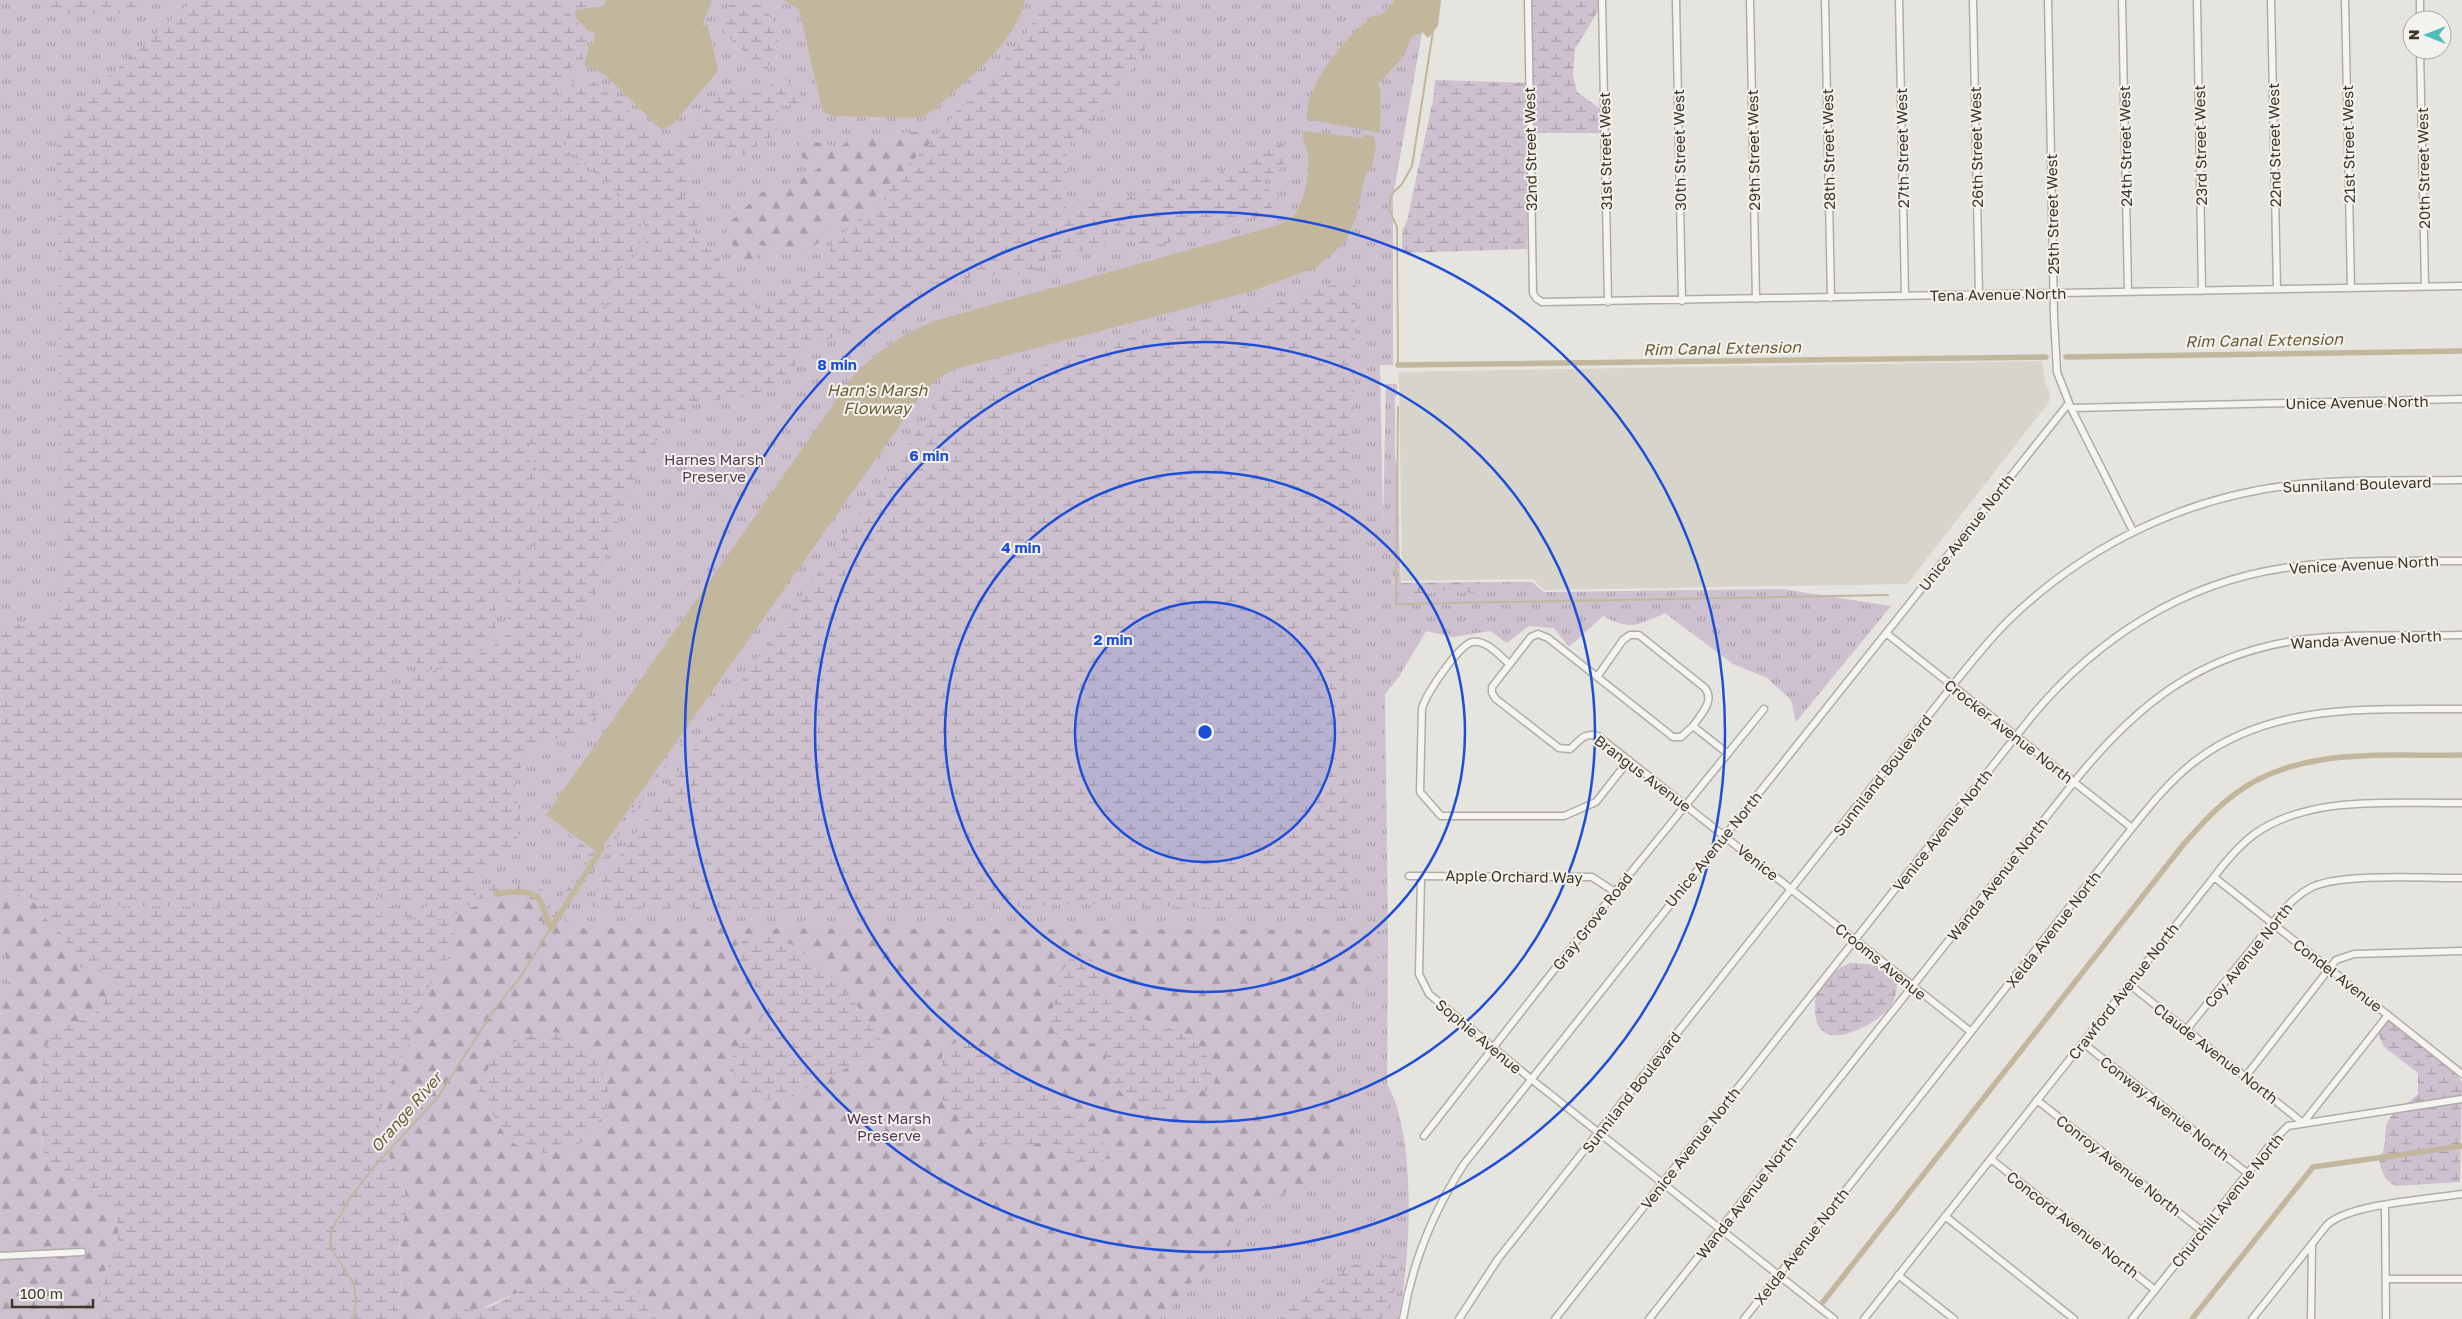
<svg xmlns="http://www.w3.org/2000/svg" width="2462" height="1319" font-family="'Golos Text',sans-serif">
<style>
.built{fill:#d7d4cc}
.grass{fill:url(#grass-tufts)}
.forest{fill:url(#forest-firs);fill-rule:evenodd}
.wetland{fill:url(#wetland-marsh)}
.water{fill:#c2b69d}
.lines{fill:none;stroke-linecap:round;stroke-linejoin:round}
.stream{stroke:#c2b69d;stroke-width:2}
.canal{stroke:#c2b69d;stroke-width:5.5}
.minor-casing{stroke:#afada4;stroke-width:9}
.minor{stroke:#f5f4f0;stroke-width:6}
.ring{fill:none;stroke:#1d4ed8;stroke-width:2.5}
.labels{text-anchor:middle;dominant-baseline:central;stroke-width:4;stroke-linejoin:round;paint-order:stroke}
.street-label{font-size:15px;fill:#3b3729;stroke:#f4f2ed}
.park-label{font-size:15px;fill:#543855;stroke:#f4f2ed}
.water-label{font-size:16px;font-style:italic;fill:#6a5c38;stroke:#f4f2ed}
.centre{fill:#1d4ed8;stroke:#f4f2ed;stroke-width:2.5}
.ring-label{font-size:15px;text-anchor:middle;font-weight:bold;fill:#1d4ed8;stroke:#f4f2ed;stroke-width:4;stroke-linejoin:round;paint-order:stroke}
</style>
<defs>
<pattern id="grass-tufts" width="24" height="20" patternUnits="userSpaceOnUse" patternTransform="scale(1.25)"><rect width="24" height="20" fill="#cdc0cf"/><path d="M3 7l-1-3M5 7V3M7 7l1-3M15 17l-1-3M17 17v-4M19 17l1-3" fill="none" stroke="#a89da8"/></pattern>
<pattern id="forest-firs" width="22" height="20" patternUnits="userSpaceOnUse" patternTransform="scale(1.25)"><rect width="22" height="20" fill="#cdc0cf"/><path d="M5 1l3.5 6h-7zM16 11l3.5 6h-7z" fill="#a89da8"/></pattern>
<pattern id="wetland-marsh" width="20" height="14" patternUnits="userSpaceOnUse" patternTransform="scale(1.25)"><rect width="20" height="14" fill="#cdc0cf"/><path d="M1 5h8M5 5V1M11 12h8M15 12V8" fill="none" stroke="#a89da8"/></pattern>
</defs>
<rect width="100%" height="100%" fill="#e6e4de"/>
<path class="built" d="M2042,361L2045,382L2050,393L2049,402L1907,584L1544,590L1533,579L1402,581L1399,372Z"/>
<path class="grass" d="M0,0H1428L1393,196V365H1380L1383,524L1386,384H1397V395L1395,398V460L1398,464L1399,535L1394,557L1393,584L1412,598L1436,591L1476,593V582H1532L1544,592L1782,589L1891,606L1796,722L1791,700L1767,678L1733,664L1665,613C1639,625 1630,631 1603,616L1569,647L1554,628L1529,626L1507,643L1490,631L1453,637L1426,631L1399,677L1385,694L1388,935L1387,1084C1417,1135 1411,1261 1398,1319H549L0,934Z
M0,946C16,964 8,994 0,1015Z"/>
<path class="forest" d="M918,132L933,140L915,158L891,187L878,209L870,216L829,228L818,243L804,252L753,244L758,261L752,265L744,266L737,249L725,238L728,224L762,192L803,178L825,164L802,158L799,146L802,139C816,141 827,146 841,147L853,136Z
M0,896H14L34,902L46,919L63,936L72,957L103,971L111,983C105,1015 85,1022 55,1026L41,1077L42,1142L49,1168L94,1189L112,1205L118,1226V1250L105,1271L96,1319H0V1015C8,994 16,964 0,946Z
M505,896L529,897L536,901L543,918L554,925L563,918L580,928L1377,930L1381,933L1378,965L1367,991L1358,1001L1345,1008L1334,1024L1328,1046L1336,1085L1348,1100L1354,1127L1347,1156L1332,1174L1290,1189L1268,1202L1237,1226L1228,1251C1218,1257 1208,1263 1200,1272C1184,1288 1178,1307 1159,1319H656L654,1309L638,1291L601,1290L562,1283H549L525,1289L479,1310L466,1311L454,1306L440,1319H398L401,1273L399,1235L406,1211V1198L404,1186L392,1164L379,1125V1112L414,1031L424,994L452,952L449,950L455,932L450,919L466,909L480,905V899ZM790,943C830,973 858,1001 883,1044L867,1058L784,1099L729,1062L747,1035L765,1014L759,991L746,972ZM1092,958L1106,999L1120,1011L1186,1034L1205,1053L1216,1074L1213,1089L1197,1092L1179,1102L1112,1081L1104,1050L1089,1042L1058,994L1062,971ZM546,1032L604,1113L581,1143C572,1145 565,1150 556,1152C547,1154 538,1152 529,1150C497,1141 499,1112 478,1091C491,1055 509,1040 546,1032ZM942,1053L1009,1066L1057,1106L1101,1137L1076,1166L1062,1148L1048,1141L1026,1146L985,1147L961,1119L943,1104Z"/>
<path class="wetland" d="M43,0H150L128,13L55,14L47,10Z
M193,0H557L588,35L582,64C553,69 555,103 560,126C561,132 561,140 564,145C581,177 644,201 644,239L612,274L608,285L580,406L570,413L549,416L527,437L526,446L534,473L541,509L539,529L514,591C489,603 495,613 497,638L482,651L426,672L415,661L402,659L392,671L381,722L376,777L374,849L378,899C405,922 442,902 467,886L474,889V900H478V903L464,907L455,915L445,919H428L333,908L119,906L45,902L13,894H0V625L28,624L48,618L59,600L61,574L57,134L72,110Z
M579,0H606L605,6L576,10L575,17L561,2Z
M1057,0H1167L1153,37L1140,58L1109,99L1103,112L1071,142L1067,154L1069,170L1061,188V197L1067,209L1094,202L1123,200L1153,187H1178L1195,179L1216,175L1268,147L1281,146L1284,157L1283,167L1266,178L1264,182L1268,189L1279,197C1277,203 1270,210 1264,214C1258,219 1246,217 1238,220C1207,230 1169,249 1136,244L1113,224L1109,226L1108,240L1101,250L1056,252L1051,254L1034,273H1028L1025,270L1019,274L971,277L955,283L937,282L918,285L903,292L890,302L884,313L827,340L802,347C798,356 794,372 787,379C770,396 716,399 692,404C689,409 685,416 680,420C670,429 658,431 655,445L647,451L621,512L601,570L575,659L587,693L603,703L601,713L593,717L585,736L566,740L548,737C530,751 512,771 516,795C519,812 525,824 516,840C506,860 484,868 474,885L538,884C549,895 545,903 552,912L588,858L565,832L597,855H601L681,739L683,741L563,917L554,925H543C543,892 521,896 496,897C490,898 486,897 480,899L476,898V888L468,884L435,901L422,902L380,898C377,863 373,720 391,695C399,685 412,678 423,672L427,674C456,662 491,655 511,630L506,613V598C520,591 523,579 529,565C541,530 547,508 537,471C534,460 528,450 529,438L550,418L571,416L582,408L614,275L641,251L649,234C624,175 550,171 561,90C569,90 572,84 576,77L595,82L608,94L622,102L644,132L664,146L698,119L713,99L718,98L719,91L727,87L751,88L753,92L761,93L779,78H784L804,99C797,106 787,103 778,109L779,122L776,135L764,140L745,155L731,153L725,144L702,134C690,150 681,154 690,176L680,194L687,200L698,203L704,211L694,233C699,241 705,251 716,251L725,274L738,278L757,310L769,307L779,301L787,291L818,270L826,260L836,237L878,209L897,177L933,140L957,111L967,102L976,100L981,87L1004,74L1005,59L1028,31L1040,10L1046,5Z
M1532,0H1601L1600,8L1575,49L1573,75L1577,92L1606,113V133H1527V249L1402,253V230L1407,221L1433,100L1435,80L1532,83Z
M735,2L759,4C781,25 786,43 767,68H756C754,57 731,43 724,30C724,19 725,8 735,2Z
M1356,278L1347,694L1348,908L1256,909L1095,904L926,909L648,907L611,910L591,906L601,884C659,798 718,714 778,630C836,549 891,466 950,386L1061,361L1164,327L1284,300Z
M1399,535L1401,583L1476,582V593L1436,591L1412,598L1398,596C1389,576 1394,556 1399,535Z
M34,902L44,904L119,908L333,911L428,921L450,919L455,932L449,949L452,952L424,994L414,1031L379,1112V1125L392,1164L404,1186L406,1198V1211L399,1235L401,1273L398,1319H96L105,1271L118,1250V1226L112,1205L94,1189L49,1168C36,1138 37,1054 55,1026C85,1022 105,1015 111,983L103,971L78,967L63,936L46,919Z
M766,934C818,954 855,997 883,1044L867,1058L784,1099L754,1100L742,1087L729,1062L747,1035L765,1014C758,986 751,976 728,958C735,941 750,938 766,934Z
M1072,955L1092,958L1106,999L1120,1011L1186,1034L1205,1053L1216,1074L1213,1090L1197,1092L1159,1110L1143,1108L1123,1095L1112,1081L1104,1050L1089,1042L1075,1043L1058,1038L1049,1023L1062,971Z
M1850,963C1868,964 1881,964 1896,975C1898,984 1897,993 1893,1002C1886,1018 1848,1039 1831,1035C1823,1034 1818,1027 1816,1019C1811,989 1824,975 1850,963Z
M2388,1017L2399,1019L2421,1041L2434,1047L2462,1082L2460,1182L2396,1186C2384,1181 2382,1172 2379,1160C2389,1144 2382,1134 2388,1121C2394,1109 2409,1104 2418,1094V1073L2384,1047L2378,1033L2381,1024Z
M546,1032C556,1032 564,1033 573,1037C591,1048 613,1080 608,1102C606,1114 590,1134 581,1143C572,1145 565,1150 556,1152C547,1154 538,1152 529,1150C496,1141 499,1112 478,1091C492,1052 506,1040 546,1032Z
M956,1042H968L1009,1066L1057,1106L1101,1137L1108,1157L1095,1168L1076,1166L1062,1148L1048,1141L1026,1146L985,1147L961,1119L943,1104L942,1053Z
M1395,1255C1406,1272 1389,1303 1381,1319H1281L1291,1302L1353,1265Z
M550,1283H562L601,1290L638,1291L649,1298L656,1319H440L454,1305C482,1318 498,1301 523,1290C531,1286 541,1285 550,1283Z"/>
<path class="water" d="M606,0H737H712L702,26L709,24L708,27L718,71L674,123L662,130L604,74L584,65L589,46L593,43L595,33L588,31L575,17L576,10L604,6Z
M784,0H1025C1013,47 967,79 933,110L922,118L833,116L823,112L799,10Z
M1395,0H1441L1438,26L1428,38L1422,32L1412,36L1404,56L1378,84L1381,92L1380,133L1307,119C1304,87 1344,39 1368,20C1372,16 1377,16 1382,14C1387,11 1391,5 1395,0Z
M1303,131L1362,138L1363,135L1374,136L1376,147L1372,167L1365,177L1356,217L1346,241L1317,267L1252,291L952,370L934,382L921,395L598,853L546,815L853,376C877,352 902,334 934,321L1278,225C1283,222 1289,220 1292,217C1304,207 1311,168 1308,154C1306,145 1302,140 1303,131Z"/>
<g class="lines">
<path class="stream" d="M1398,365L1397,227L1389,209L1391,195L1402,184L1412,166L1433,31
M1398,407L1396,604L1888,595
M353,1319L356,1304L354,1284L330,1246L331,1231L350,1198L372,1169L438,1097L494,1010L519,979L551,928"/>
<path class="canal" d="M2066,357L2462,351
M1398,365L2046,357
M496,894C507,892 531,889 539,899C544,905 546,919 551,928
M551,928L602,848
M1823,1302L2183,845C2198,828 2213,811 2231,797C2295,745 2385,757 2462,755
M2192,1319L2313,1167L2462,1146"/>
<g class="minor-casing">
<path id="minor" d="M1528,0L1533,293L1536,298L1542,302L2462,286
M1602,0L1608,302
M1676,0L1682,301
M1750,0L1756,299
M1825,0L1831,298
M1899,0L1905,296
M1973,0L1979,295
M2048,0L2054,317L2057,372L2071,408L2133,531
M2122,0L2128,292
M2197,0L2202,291
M2271,0L2277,289
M2345,0L2351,288
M2420,0V20
M2420,50L2425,286
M2071,408L2462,399
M1886,633L2132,828
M1509,664C1500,656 1486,639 1472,642C1457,647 1427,693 1422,708L1420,792L1441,816H1564L1596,802L1629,760
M1597,677L1623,640L1630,635H1639L1705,688C1715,701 1701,714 1693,726
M1727,753L1693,726L1681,737H1673L1548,638L1538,634L1531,637L1492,687V693L1496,699L1559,748L1570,749C1580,741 1583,732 1598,736L1971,1032
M1409,876L1592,877L1615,892
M1421,876L1419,974L1429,994L1531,1079L1834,1319
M2214,877L2462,1074
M2129,984L2303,1123L2388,1015
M2187,1029L2279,915C2289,904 2298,894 2312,887C2342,873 2425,878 2462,878
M2083,1043L2247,1173
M2246,1076L2336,960L2354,954L2462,951
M2037,1100L2202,1231
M1424,1136L1615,892L1764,709
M1991,1159L2155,1290
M2385,1205L2386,1319
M1945,1216L2074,1319
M0,1256L82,1252
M1898,1275L1954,1319
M2386,1279H2462
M1403,1319C1412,1262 1433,1212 1464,1164L2069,403
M1459,1319L1498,1259L1952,686C1971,663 1990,638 2012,617C2089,544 2185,498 2291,485C2348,479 2405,481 2462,480
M1555,1319L2032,716C2097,638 2183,583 2284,568C2342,559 2403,561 2462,561
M1649,1319L2074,782C2136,705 2198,655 2299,640C2352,633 2408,636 2462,635
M1744,1319L2132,828C2152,803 2172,778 2198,759C2275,702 2371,710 2462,709
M1864,1319L2214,877C2226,861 2239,845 2256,833C2313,794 2396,804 2462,803
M2132,1319L2274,1140L2288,1126L2462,1099
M2252,1319L2327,1225C2348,1204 2430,1199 2462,1194
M2311,1319L2312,1245"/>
</g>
<use href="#minor" class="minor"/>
</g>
<circle cx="1205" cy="732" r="130" fill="#1d4ed8" fill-opacity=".12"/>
<g class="ring">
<circle cx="1205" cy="732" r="130"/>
<circle cx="1205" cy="732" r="260"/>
<circle cx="1205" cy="732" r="390"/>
<circle cx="1205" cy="732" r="520"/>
</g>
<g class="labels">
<g class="street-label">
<text transform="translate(2348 144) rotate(-91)">21st Street West</text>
<text transform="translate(2200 145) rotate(-91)">23rd Street West</text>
<text transform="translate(2274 145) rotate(-91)">22nd Street West</text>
<text transform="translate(2125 146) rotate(-91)">24th Street West</text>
<text transform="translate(1976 147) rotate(-91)">26th Street West</text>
<text transform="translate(1902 148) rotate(-91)">27th Street West</text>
<text transform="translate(1530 149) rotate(-91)">32nd Street West</text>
<text transform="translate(1828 149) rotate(-91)">28th Street West</text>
<text transform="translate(1679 150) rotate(-91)">30th Street West</text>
<text transform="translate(1753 150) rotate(-91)">29th Street West</text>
<text transform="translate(1605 151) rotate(-91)">31st Street West</text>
<text transform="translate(2423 168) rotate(-91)">20th Street West</text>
<text transform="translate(2052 214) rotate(-91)">25th Street West</text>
<text transform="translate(1998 294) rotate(-1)">Tena Avenue North</text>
<text transform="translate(2357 402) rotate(-1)">Unice Avenue North</text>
<text transform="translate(2357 484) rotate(-2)">Sunniland Boulevard</text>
<text transform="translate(1966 532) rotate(-52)">Unice Avenue North</text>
<text transform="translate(2364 564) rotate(-3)">Venice Avenue North</text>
<text transform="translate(2366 639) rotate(-3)">Wanda Avenue North</text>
<text transform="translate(2009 731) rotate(38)">Crocker Avenue North</text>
<text transform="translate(1643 773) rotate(37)">Brangus Avenue</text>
<text transform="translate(1882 775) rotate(-52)">Sunniland Boulevard</text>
<text transform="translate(1942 830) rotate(-52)">Venice Avenue North</text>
<text transform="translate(1713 849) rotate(-51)">Unice Avenue North</text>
<text transform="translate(1758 862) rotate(38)">Venice</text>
<text transform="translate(1514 876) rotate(1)">Apple Orchard Way</text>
<text transform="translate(1997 879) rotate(-52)">Wanda Avenue North</text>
<text transform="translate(1592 921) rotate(-52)">Gray Grove Road</text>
<text transform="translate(2053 929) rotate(-52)">Xelda Avenue North</text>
<text transform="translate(2248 955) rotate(-51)">Coy Avenue North</text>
<text transform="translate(1881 961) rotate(39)">Crooms Avenue</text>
<text transform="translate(2338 975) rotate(38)">Condel Avenue</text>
<text transform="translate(2123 991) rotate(-52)">Crawford Avenue North</text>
<text transform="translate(1479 1036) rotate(40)">Sophie Avenue</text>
<text transform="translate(2216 1053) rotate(38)">Claude Avenue North</text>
<text transform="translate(1631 1092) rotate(-52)">Sunniland Boulevard</text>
<text transform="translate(2165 1108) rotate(38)">Conway Avenue North</text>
<text transform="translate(1690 1148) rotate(-52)">Venice Avenue North</text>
<text transform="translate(2119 1165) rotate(38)">Conroy Avenue North</text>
<text transform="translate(1746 1197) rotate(-52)">Wanda Avenue North</text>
<text transform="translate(2227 1200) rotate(-51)">Churchill Avenue North</text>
<text transform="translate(2073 1224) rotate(38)">Concord Avenue North</text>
<text transform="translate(1801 1246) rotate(-52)">Xelda Avenue North</text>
</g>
<g class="park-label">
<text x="714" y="459">Harnes Marsh<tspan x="714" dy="17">Preserve</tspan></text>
<text x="889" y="1118">West Marsh<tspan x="889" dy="17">Preserve</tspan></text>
</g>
<g class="water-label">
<text transform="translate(2264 340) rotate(-1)">Rim Canal Extension</text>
<text transform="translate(1722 348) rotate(-1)">Rim Canal Extension</text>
<text x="877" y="390">Harn's Marsh<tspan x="877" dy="18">Flowway</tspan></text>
<text transform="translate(406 1112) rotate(-49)">Orange River</text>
</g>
</g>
<circle cx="1205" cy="732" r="8" class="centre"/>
<g class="ring-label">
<text x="837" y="370">8 min</text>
<text x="929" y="461">6 min</text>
<text x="1021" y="553">4 min</text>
<text x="1113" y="645">2 min</text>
</g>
<g transform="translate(2427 35) rotate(270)"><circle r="24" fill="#f4f2ed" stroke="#aaa79f"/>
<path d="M0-4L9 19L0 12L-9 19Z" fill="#50bcbd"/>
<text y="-8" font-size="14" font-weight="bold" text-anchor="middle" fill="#3b3729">N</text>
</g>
<path d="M12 1299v8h81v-8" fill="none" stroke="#3b3729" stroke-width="2.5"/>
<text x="20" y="1299" font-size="15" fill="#3b3729" stroke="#f4f2ed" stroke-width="4" paint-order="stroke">100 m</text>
</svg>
